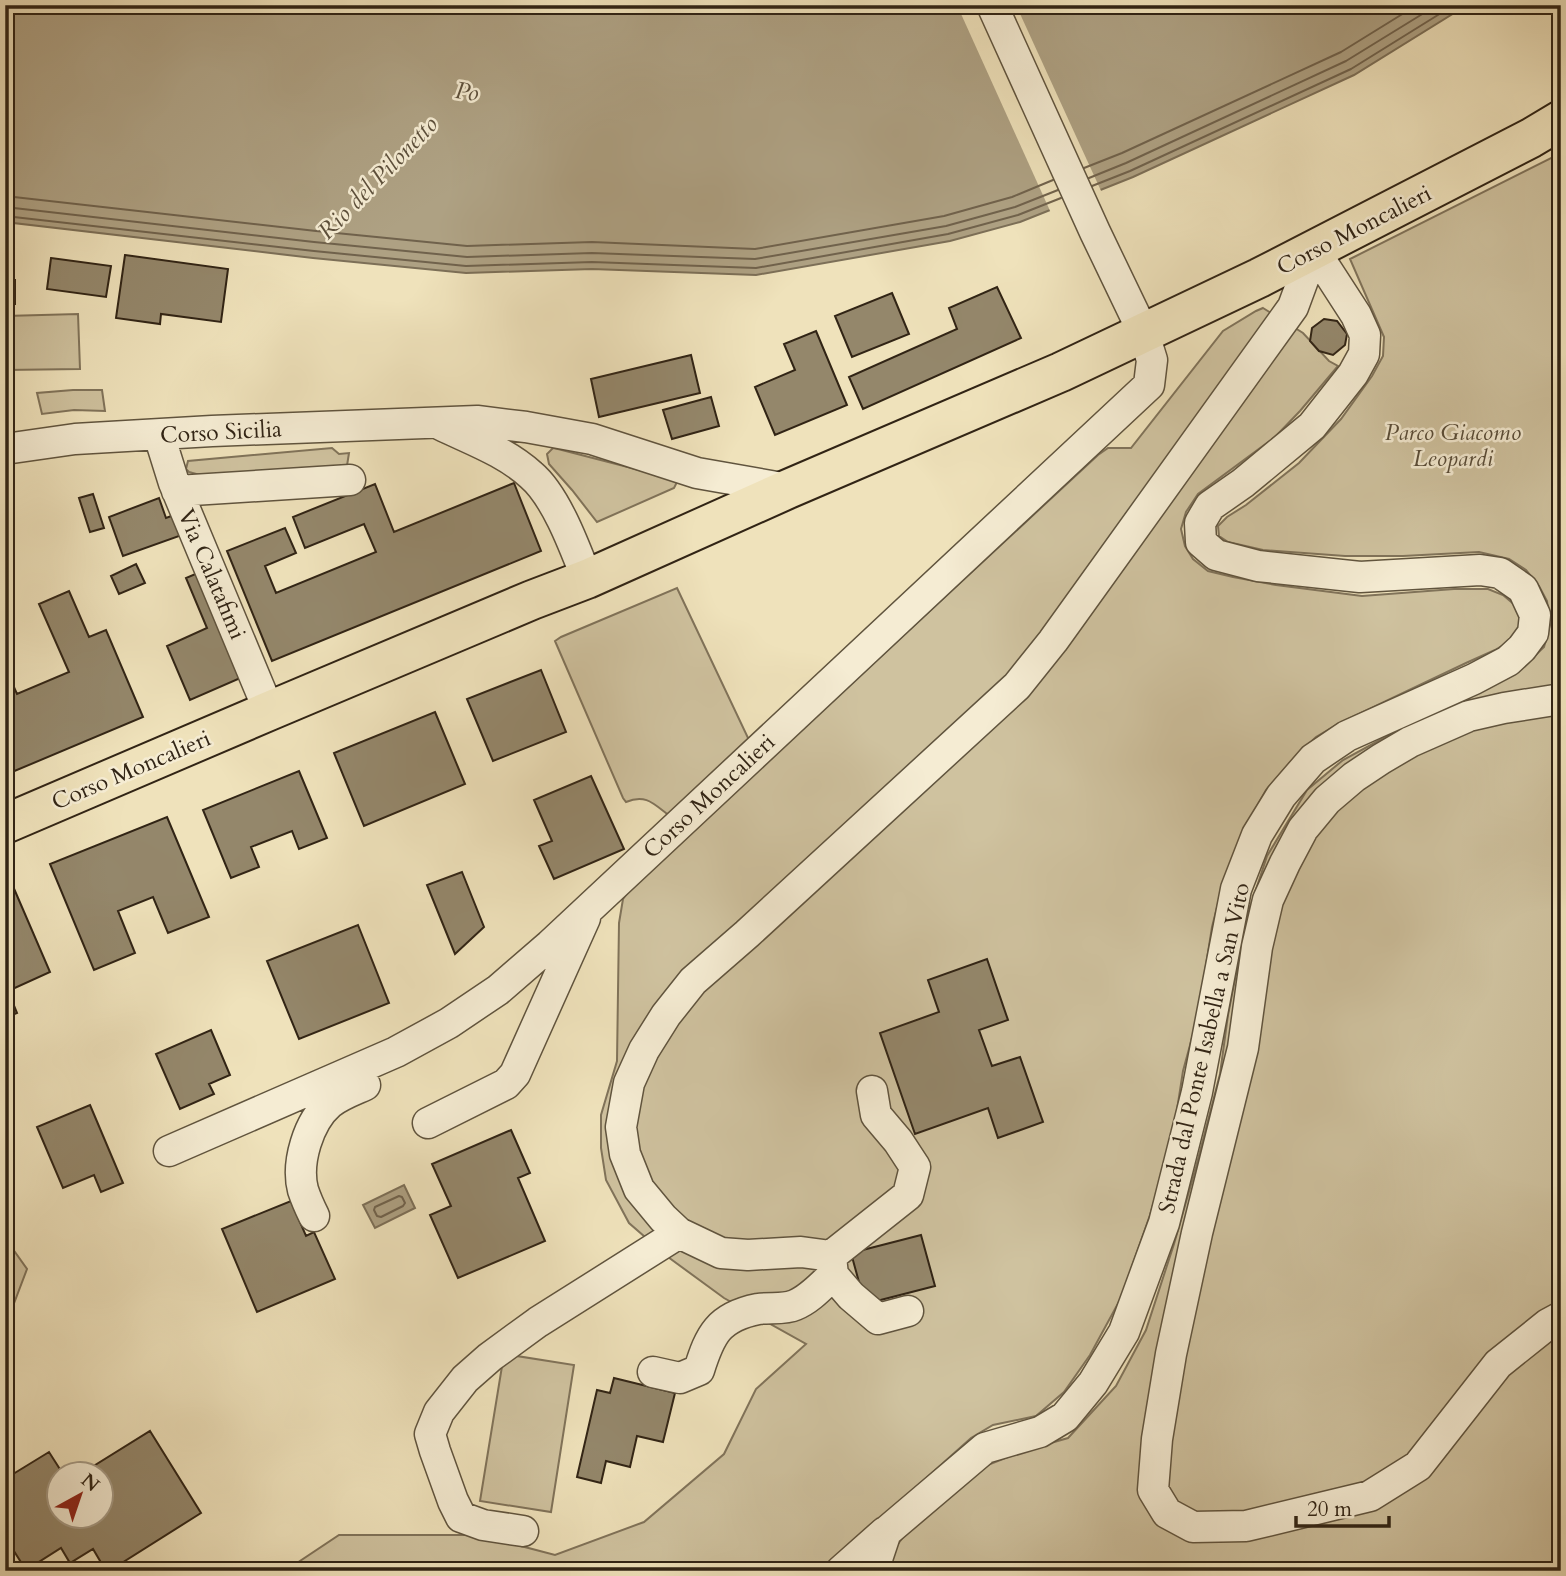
<svg xmlns="http://www.w3.org/2000/svg" width="1566" height="1576" font-family="Cardo,serif">
<style>
.green{fill:#cfc29f;stroke:#80735a;stroke-width:2}
.water{fill:#aea183;stroke:#7c6f57;stroke-width:2}
.pier{fill:#efe2bb}
.lines{fill:none;stroke-linecap:round;stroke-linejoin:round}
.shore{stroke:#70624c;stroke-width:2}
.building{fill:#94876b;stroke:#312415;stroke-width:2}
.minor-casing{stroke:#60543e;stroke-width:33}
.major-casing{stroke:#312415;stroke-width:42}
.minor{stroke:#f5ecd3;stroke-width:30}
.major{stroke:#efe2bb;stroke-width:38}
.labels{text-anchor:middle;dominant-baseline:central;stroke-width:5;stroke-linejoin:round;paint-order:stroke}
.street-label{font-size:23px;fill:#312415;stroke:#f5ecd3}
.park-label{font-size:23px;font-style:italic;fill:#584c38;stroke:#f5ecd3}
.water-label{font-size:24px;font-style:italic;fill:#5d503c;stroke:#f5ecd3}
</style>
<rect width="100%" height="100%" fill="#efe2bb"/>
<filter id="stains"><feTurbulence type="fractalNoise" baseFrequency=".00286" numOctaves="4"/><feColorMatrix values="0 0 0 0 .2 0 0 0 0 .09 0 0 0 0 .02 0 0 0 .5 -.17"/></filter>
<radialGradient id="worn" r=".72"><stop offset=".6" stop-color="#630" stop-opacity="0"/><stop offset="1" stop-color="#630" stop-opacity=".3"/></radialGradient>
<path class="green" d="M1561,153V1571H887L892,1552L910,1528L985,1466L1026,1450L1068,1438L1116,1386L1146,1330L1174,1244L1196,1167L1220,1074L1228,1015L1247,917L1267,856L1307,790L1343,760L1411,723L1480,690L1523,667L1544,647L1550,625L1547,601L1539,586L1526,570L1509,559L1479,552L1403,556H1345L1263,550L1228,542L1219,536L1218,526L1227,517L1246,505L1299,463L1341,419L1372,376L1383,356L1384,337L1350,259Z
M1263,308L1303,333L1329,361L1338,366L1300,411L1275,437L1198,494L1186,512L1181,529L1185,546L1193,559L1208,571L1233,577L1276,585L1362,596L1454,589H1488L1503,595L1516,606L1521,616L1519,626L1510,641L1495,650L1466,663L1340,723L1316,737L1295,757L1266,790L1242,833L1223,884L1212,927L1198,1016L1183,1071L1172,1142L1150,1215L1121,1298L1090,1355L1064,1392L1036,1416L993,1425L971,1438L822,1571H285L339,1535H479L555,1555L644,1522L724,1454L756,1389L806,1344L724,1298L668,1257L629,1223L606,1180L601,1148V1115L617,1061L619,923L623,899L632,887L1098,455L1108,448H1131L1223,331L1256,311Z
M78,314L80,369L5,370V316Z
M73,390H102L105,411L74,410L42,414L37,393Z
M332,448L339,454L349,453L346,472L200,475L189,472L186,469L188,461Z
M553,448L558,449L678,480L674,488L597,522L572,490L549,464L547,454Z
M677,588L749,740L674,812L667,814C653,803 645,794 626,802L623,798L555,641L561,637Z
M5,1238L27,1269L10,1314L5,1318Z
M504,1354L574,1365L551,1512L480,1501Z"/>
<path class="water" d="M5,5H1467L1354,75L1133,177L1020,222L950,241L756,275L592,269L466,273L313,258L5,222Z
M404,1185L415,1208L375,1228L363,1205Z"/>
<path class="pier" d="M957,5H1016L1102,193L1051,213Z"/>
<g class="lines">
<path class="shore" d="M1084,168L1122,153L1341,52L1417,5
M1089,178L1126,163L1346,61L1437,5
M1092,186L1130,171L1351,69L1454,5
M5,196L316,231L467,246L592,242L755,249L944,216L1012,197L1053,180
M5,207L314,242L467,257L592,253L755,259L946,226L1015,207L1058,190
M5,216L314,251L466,266L592,262L756,268L948,234L1018,215L1061,198
M399,1196L402,1197L405,1203L403,1206L381,1217L377,1216L374,1210L375,1207Z"/>
</g>
<path class="building" d="M125,255L228,269L221,322L161,314L160,324L116,318Z
M51,258L111,266L106,297L47,289Z
M5,280H15V304H5Z
M997,287L1021,338L863,409L849,377L957,329L949,308Z
M892,293L909,334L852,357L835,316Z
M1324,319L1337,321L1347,334L1345,345L1333,355L1319,351L1310,341L1312,328Z
M816,331L847,405L775,435L755,387L795,370L784,344Z
M691,355L700,393L599,417L591,379Z
M711,397L719,426L672,439L663,410Z
M514,483L541,551L272,661L227,551L285,528L296,553L265,566L276,593L376,552L364,524L305,548L293,517L375,484L394,532Z
M93,494L104,528L90,532L79,498Z
M159,498L166,518L174,515L182,535L123,556L109,517Z
M136,564L145,583L119,594L111,576Z
M200,572L245,676L190,700L167,646L207,628L186,578Z
M69,591L89,637L106,630L143,717L5,775V667L17,694L69,672L39,604Z
M541,670L566,732L493,761L467,699Z
M435,712L465,784L364,826L334,753Z
M299,771L327,838L299,849L292,831L251,847L259,867L231,878L203,810Z
M591,776L624,849L554,879L539,846L552,841L534,800Z
M167,817L209,917L168,933L153,897L118,911L135,953L94,970L50,864Z
M462,872L484,927L455,954L427,885Z
M12,884L50,972L8,991L17,1013L5,1018V887Z
M358,925L389,1003L299,1039L267,961Z
M987,959L1008,1020L979,1030L992,1066L1020,1057L1043,1122L998,1138L988,1108L915,1134L880,1033L939,1012L928,980Z
M211,1030L230,1075L209,1084L214,1094L180,1109L156,1054Z
M90,1105L123,1183L101,1192L94,1175L63,1188L37,1127Z
M511,1130L530,1173L518,1178L545,1241L458,1278L430,1215L451,1206L432,1164Z
M291,1201L306,1236L314,1232L335,1279L257,1312L222,1229Z
M921,1235L935,1286L865,1304L851,1253Z
M614,1378L675,1393L663,1442L637,1436L630,1467L606,1461L601,1483L577,1477L597,1390L610,1393Z
M150,1431L201,1513L109,1571H106L93,1549L70,1563L61,1548L26,1570L5,1537V1479L49,1452L63,1474H60V1516H102V1499L109,1494L102,1482V1474H97L92,1467Z"/>
<g class="lines">
<g class="minor-casing">
<path id="minor" d="M441,425C472,440 506,452 531,475C556,496 575,548 587,579
M159,435L174,483L269,711
M5,449L75,439L212,431L477,421L526,427L592,439L697,473L788,489
M177,491L350,480
M1561,699L1504,708L1469,716L1410,742L1381,759L1354,777L1327,800L1303,829L1285,863L1268,900L1257,947L1243,1048L1197,1233L1171,1354L1157,1439L1153,1490L1167,1513L1193,1527L1246,1526L1370,1496L1418,1466L1498,1364L1548,1324L1561,1317
M872,1091L876,1115L898,1141L915,1167L908,1195L831,1256L801,1252L748,1255L721,1253L679,1233L663,1218L639,1189L625,1154L621,1127L629,1083L644,1050L666,1015L693,981L747,934L1017,686L1053,641L1293,307L1314,250
M428,1123L506,1084L515,1074L585,918
M169,1151L396,1052L449,1023L498,990L550,945L1149,385L1152,360L1144,334L1095,232L992,5
M314,1216C310,1208 306,1199 303,1190C296,1163 308,1122 330,1103C340,1095 354,1090 365,1085
M831,1257L833,1275L851,1296L878,1319L908,1311
M653,1372L680,1378L699,1370C710,1335 718,1317 758,1309C770,1307 784,1310 795,1305C810,1299 822,1285 833,1275
M523,1531L483,1525L461,1517L453,1501L435,1451L430,1434L439,1412L465,1379L490,1357L538,1322L679,1233
M841,1571L885,1532
M875,1571L878,1556L886,1532L985,1448L1040,1432L1065,1417L1093,1383L1124,1332L1164,1223L1197,1092L1236,889L1257,835L1281,796L1313,759L1347,736L1474,679L1508,661L1522,648L1533,633L1535,615L1523,589L1500,573L1480,570L1360,577L1258,566L1216,555L1201,542L1200,523L1210,506L1243,483L1312,426L1353,374L1364,354L1365,335L1356,315L1314,250"/>
</g>
<g class="major-casing">
<path id="major" d="M5,824L269,711L532,600L587,579L788,489L1061,372L1259,278L1531,138L1561,120"/>
</g>
<use href="#minor" class="minor"/>
<use href="#major" class="major"/>
</g>
<g class="labels">
<g class="street-label">
<text transform="translate(1354 230) rotate(-27)">Corso Moncalieri</text>
<text transform="translate(221 432) rotate(-3)">Corso Sicilia</text>
<text transform="translate(212 574) rotate(67)">Via Calatafimi</text>
<text transform="translate(131 770) rotate(-23)">Corso Moncalieri</text>
<text transform="translate(709 796) rotate(-43)">Corso Moncalieri</text>
<text transform="translate(1204 1048) rotate(-77)">Strada dal Ponte Isabella a San Vito</text>
</g>
<g class="park-label">
<text x="1453" y="432">Parco Giacomo<tspan x="1453" dy="26">Leopardi</tspan></text>
</g>
<g class="water-label">
<text transform="translate(467 92) rotate(8)">Po</text>
<text transform="translate(378 178) rotate(-46)">Rio del Pilonetto</text>
</g>
</g>
<rect width="1566" height="1576" fill="none" stroke="#efe2bb" stroke-width="28"/>
<rect x="7" y="7" width="1552" height="1562" fill="none" stroke="#312415" stroke-width="3.5"/>
<rect x="14" y="14" width="1538" height="1548" fill="none" stroke="#312415" stroke-width="2"/>
<g transform="translate(80 1495) rotate(40)"><circle r="33" fill="#f5ecd3" stroke="#a79c87" stroke-width="2"/>
<path d="M0-5L12 26L0 18L-12 26Z" fill="#8f2418"/>
<text y="-10" font-size="19" font-weight="bold" text-anchor="middle" fill="#312415">N</text>
</g>
<path d="M1296 1516v10h93v-10" fill="none" stroke="#312415" stroke-width="3.5"/>
<text x="1307" y="1516" font-size="21" fill="#312415" stroke="#f5ecd3" stroke-width="5" paint-order="stroke">20 m</text>
<rect width="100%" height="100%" filter="url(#stains)"/>
<rect width="100%" height="100%" fill="url(#worn)"/>
</svg>
